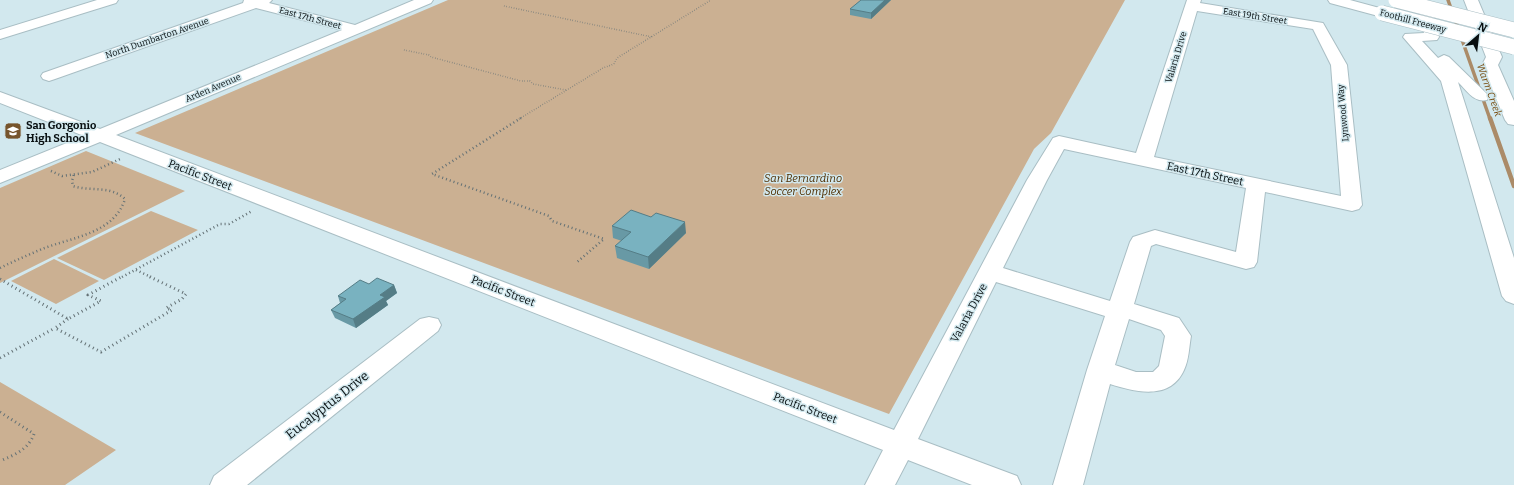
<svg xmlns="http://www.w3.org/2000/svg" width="1514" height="485" font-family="Bitter,serif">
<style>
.green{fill:#cbb092}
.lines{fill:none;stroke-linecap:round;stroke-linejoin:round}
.stream-far1{stroke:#ab8b68;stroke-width:3.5}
.stream{stroke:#ab8b68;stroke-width:4.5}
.minor-casing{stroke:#a9bec4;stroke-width:2}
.highway-casing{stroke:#a9bec4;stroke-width:2}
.path-far2{stroke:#647175;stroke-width:1.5;stroke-dasharray:0.5 2;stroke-linecap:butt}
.path-far1{stroke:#647175;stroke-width:2.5;stroke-dasharray:1 3;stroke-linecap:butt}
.path{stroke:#647175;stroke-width:3;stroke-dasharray:1 3.5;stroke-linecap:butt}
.minor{fill:#fff;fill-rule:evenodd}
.highway{fill:#fff;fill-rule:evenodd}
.highway-bridge-casing{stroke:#a9bec4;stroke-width:16;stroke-linecap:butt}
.highway-bridge{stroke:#fff;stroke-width:15}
.wall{fill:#6899a5}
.shaded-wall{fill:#557d86}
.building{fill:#79b2c0;stroke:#557d86}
.labels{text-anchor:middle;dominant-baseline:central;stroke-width:3;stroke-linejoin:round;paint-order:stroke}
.far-street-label{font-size:9px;fill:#070e10;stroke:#d2e8ee}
.far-water-label{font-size:10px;font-style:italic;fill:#784c0f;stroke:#d2e8ee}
.poi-label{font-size:11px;font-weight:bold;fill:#070e10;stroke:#d2e8ee;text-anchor:start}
.street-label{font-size:11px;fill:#070e10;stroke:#d2e8ee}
.park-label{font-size:11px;font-style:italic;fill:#4f2e00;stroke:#d2e8ee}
.near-street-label{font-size:13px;fill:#070e10;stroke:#d2e8ee}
</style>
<rect width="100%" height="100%" fill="#d2e8ee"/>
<path class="green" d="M448,0H1125L1051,133L1034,149L889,414L135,133Z
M86,151L185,191L0,283V188Z
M151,211L198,230L104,280L57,258Z
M54,259L99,281L56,304L11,281Z
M0,382L116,450L65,485H0Z"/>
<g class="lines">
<path class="stream-far1" d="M1448,0L1490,119"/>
<path class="stream" d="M1490,118L1514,186"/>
<g class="minor-casing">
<path id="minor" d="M97,0H118L116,3L0,39V30Z
M244,0H272L269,3L355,25L414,0H433L431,3L116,135L894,430L1027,180L1053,138L1059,136L1136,153L1187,0H1201L1200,3L1323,23L1347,65L1362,205L1359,209L1352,211L1265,192L1257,262L1254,267L1246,269L1156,244L1151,246L1134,304L1179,318L1191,336C1189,347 1189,360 1184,370C1170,401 1135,392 1110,384L1083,485H1053L1087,370L1105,316L996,282L918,439L1017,476L1021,485H972L908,460L895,485H865L883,450L100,142L0,183V170L84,136L0,103V92L100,129L342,30L256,8L55,79L49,81L43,79L41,76L43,73L243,3ZM1197,11L1313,29L1331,65L1341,196L1154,157ZM1064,149L1246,188L1236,252L1155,230L1133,237L1130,242L1110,301L1003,268L1047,180ZM1129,319L1161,330L1165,336L1159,366L1153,372H1136L1115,365Z
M1464,0H1478L1502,57L1498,65L1514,101V125L1508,124L1505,120L1482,65L1486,57Z
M1424,1L1429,2L1431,5L1439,37L1437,40L1422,41L1438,58L1444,55L1449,57L1489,96L1487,100C1474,103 1467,91 1458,82L1514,258V304L1506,301L1502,296L1441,81L1403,37L1405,34L1424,33L1417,5L1419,2Z
M429,317L438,319L441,325L438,331L247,485H210L214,476L420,319Z"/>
</g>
<g class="highway-casing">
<path id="highway" d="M1328,0H1350L1387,10L1389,13L1387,16L1382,17L1330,3Z"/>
</g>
<path class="path-far2" d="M504,6L652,37
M404,50L429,55L431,57L521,81H530L533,84L566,90
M519,119L603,68L614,64L617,58L711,0"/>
<path class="path-far1" d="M521,118L432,174L549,216L552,221L604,239L576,263
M51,171L62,176L92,172L120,159
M0,268C14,261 28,255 42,249C72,237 114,234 125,199C110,185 92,192 73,186L72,181L74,174
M136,270L151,277
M122,277L220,224H229L252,211"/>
<path class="path" d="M0,279L68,319L101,301L88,295L123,276
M68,319L55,328L101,352L172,310L166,308L182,299L186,294L148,276
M0,358L55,328
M0,412L34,434C28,450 14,455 0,461"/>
<use href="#minor" class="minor"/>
<use href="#highway" class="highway"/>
<g class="highway-bridge-casing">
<path id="highway-bridge" d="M1396,0L1514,30
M1382,13L1514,47"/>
</g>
<use href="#highway-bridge" class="highway-bridge"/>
</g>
<path class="wall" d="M861,0H891L871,19L850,15V9Z
M612,226L686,233L649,269L617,258L615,246L622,241L613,238Z
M369,284L394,285L397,293L386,301L388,305L356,328L335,318L331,310L340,303L338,296Z"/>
<path class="shaded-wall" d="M885,0H891L871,19V13Z
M685,222L686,233L649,269L648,257Z
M394,285L397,293L386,301L388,305L356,328L353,319L380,295Z"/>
<path class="building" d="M861,0H885L871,13L850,9Z
M631,210L651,217L656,213L685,222L648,257L615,246L631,232L612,226Z
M377,278L394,285L380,295L385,297L353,319L331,310L346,299L338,296L360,280L369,284Z"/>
<defs>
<g id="school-square" transform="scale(0.9)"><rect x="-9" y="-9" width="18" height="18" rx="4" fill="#76542c" stroke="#d2e8ee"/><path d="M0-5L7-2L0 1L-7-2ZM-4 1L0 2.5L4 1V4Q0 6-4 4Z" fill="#fff"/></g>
</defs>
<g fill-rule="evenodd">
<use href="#school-square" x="13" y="131"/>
</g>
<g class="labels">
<g class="far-street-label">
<text transform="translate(1255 16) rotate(9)">East 19th Street</text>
<text transform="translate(310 18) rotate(15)">East 17th Street</text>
<text transform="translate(1413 21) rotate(15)">Foothill Freeway</text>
<text transform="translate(157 38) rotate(-19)">North Dumbarton Avenue</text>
<text transform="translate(1176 57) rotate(-73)">Valaria Drive</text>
<text transform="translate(213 88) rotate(-23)">Arden Avenue</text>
<text transform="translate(1343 113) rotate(-95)">Lynwood Way</text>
</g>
<g class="far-water-label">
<text transform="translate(1489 90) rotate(70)">Warm Creek</text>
</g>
<g class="poi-label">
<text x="26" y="125">San Gorgonio<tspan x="26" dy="13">High School</tspan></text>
</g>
<g class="street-label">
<text transform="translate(1205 174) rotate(12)">East 17th Street</text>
<text transform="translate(200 175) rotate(21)">Pacific Street</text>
<text transform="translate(503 291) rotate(21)">Pacific Street</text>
<text transform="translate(969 313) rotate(-62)">Valaria Drive</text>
<text transform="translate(805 408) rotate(21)">Pacific Street</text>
</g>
<g class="park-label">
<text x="803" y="178">San Bernardino<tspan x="803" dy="13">Soccer Complex</tspan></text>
</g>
<g class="near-street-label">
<text transform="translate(327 405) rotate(-38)">Eucalyptus Drive</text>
</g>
</g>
<g transform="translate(1478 36) rotate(28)" stroke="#d2e8ee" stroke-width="3" paint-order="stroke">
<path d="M0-3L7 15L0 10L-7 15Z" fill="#070e10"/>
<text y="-6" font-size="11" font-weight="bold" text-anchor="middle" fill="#070e10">N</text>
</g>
</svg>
